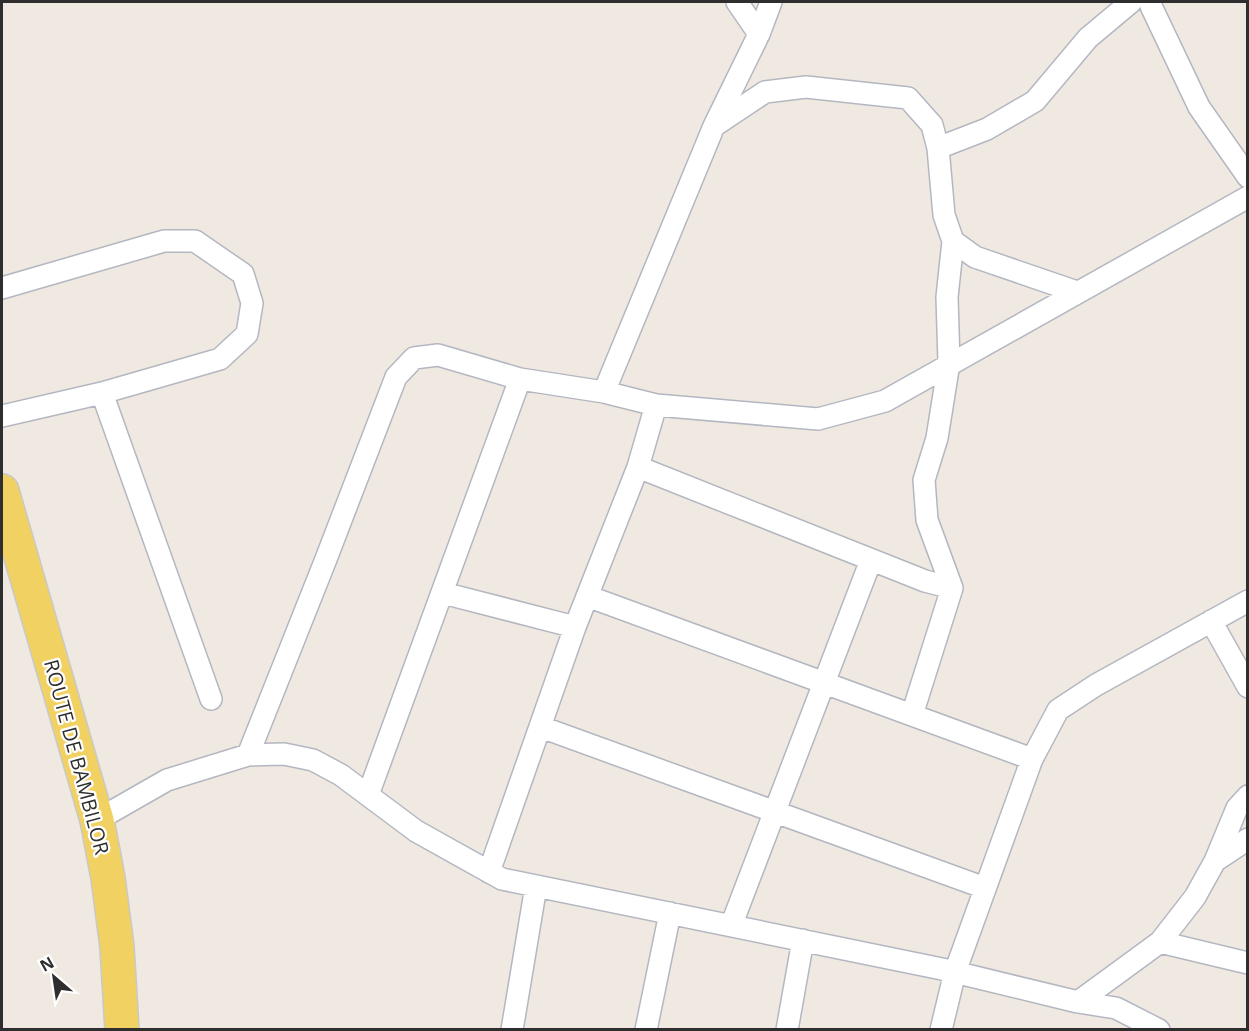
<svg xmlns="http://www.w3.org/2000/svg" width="1249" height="1031" font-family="'Open Sans',sans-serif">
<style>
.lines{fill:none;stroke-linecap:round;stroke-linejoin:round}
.minor-casing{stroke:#b4b7c1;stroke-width:24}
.primary-casing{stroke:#c9c9c9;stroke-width:36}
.minor{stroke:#fff;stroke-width:21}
.primary{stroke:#f2d163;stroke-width:33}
.labels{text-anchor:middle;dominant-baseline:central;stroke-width:4.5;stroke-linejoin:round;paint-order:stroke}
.street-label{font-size:20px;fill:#2e2e2e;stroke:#fff}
</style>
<rect width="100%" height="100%" fill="#efe9e1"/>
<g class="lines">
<g class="minor-casing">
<path id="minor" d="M737,2L759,34
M1151,2V6L1199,107L1248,177
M714,126L765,92L806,87L908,98L932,125L938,148L944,215L953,241L975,257L1077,292
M938,148L987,129L1035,101L1088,38L1131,2
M2,288L164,241H195L243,274L252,303L247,334L220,359L102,393L2,416
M604,392L714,126L759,34L771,2
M102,393L211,699
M638,467L925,581L952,588L912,715
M952,588L927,520L924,480L937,438L949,363L947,297L953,241
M443,593L575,627
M587,596L1032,759
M1211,621L1248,687
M541,727L985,888
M248,755L326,559L396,377L414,358L438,355L520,379L604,392L656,405L818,419L885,401L1248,197
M368,795L520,379
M97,820L167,780L248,755L284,754L313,760L341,775L416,831L502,879L942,969L1078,1002L1116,1008L1159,1030
M1215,861L1237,808L1248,796
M489,872L575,627L638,467L656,405
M731,926L871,560
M1160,942L1248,963
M1078,1002L1160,942L1195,897L1215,861L1248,839
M512,1030L536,886
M646,1030L670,913
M787,1030L803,940
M941,1030L955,972L1032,759L1058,710L1096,685L1248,601"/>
</g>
<g class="primary-casing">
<path id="primary" d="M2,491L97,820L108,878L117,947L122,1030"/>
</g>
<use href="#minor" class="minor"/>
<use href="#primary" class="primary"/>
</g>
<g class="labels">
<g class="street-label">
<text transform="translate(77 757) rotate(75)">ROUTE DE BAMBILOR</text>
</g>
</g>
<rect width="1249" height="1031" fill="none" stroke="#2e2e2e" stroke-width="6"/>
<g transform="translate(54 977) rotate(331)" stroke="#ffffff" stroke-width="4.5" paint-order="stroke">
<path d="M0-4.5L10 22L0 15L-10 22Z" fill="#2e2e2e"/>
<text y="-9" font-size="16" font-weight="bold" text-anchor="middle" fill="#2e2e2e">N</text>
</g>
</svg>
